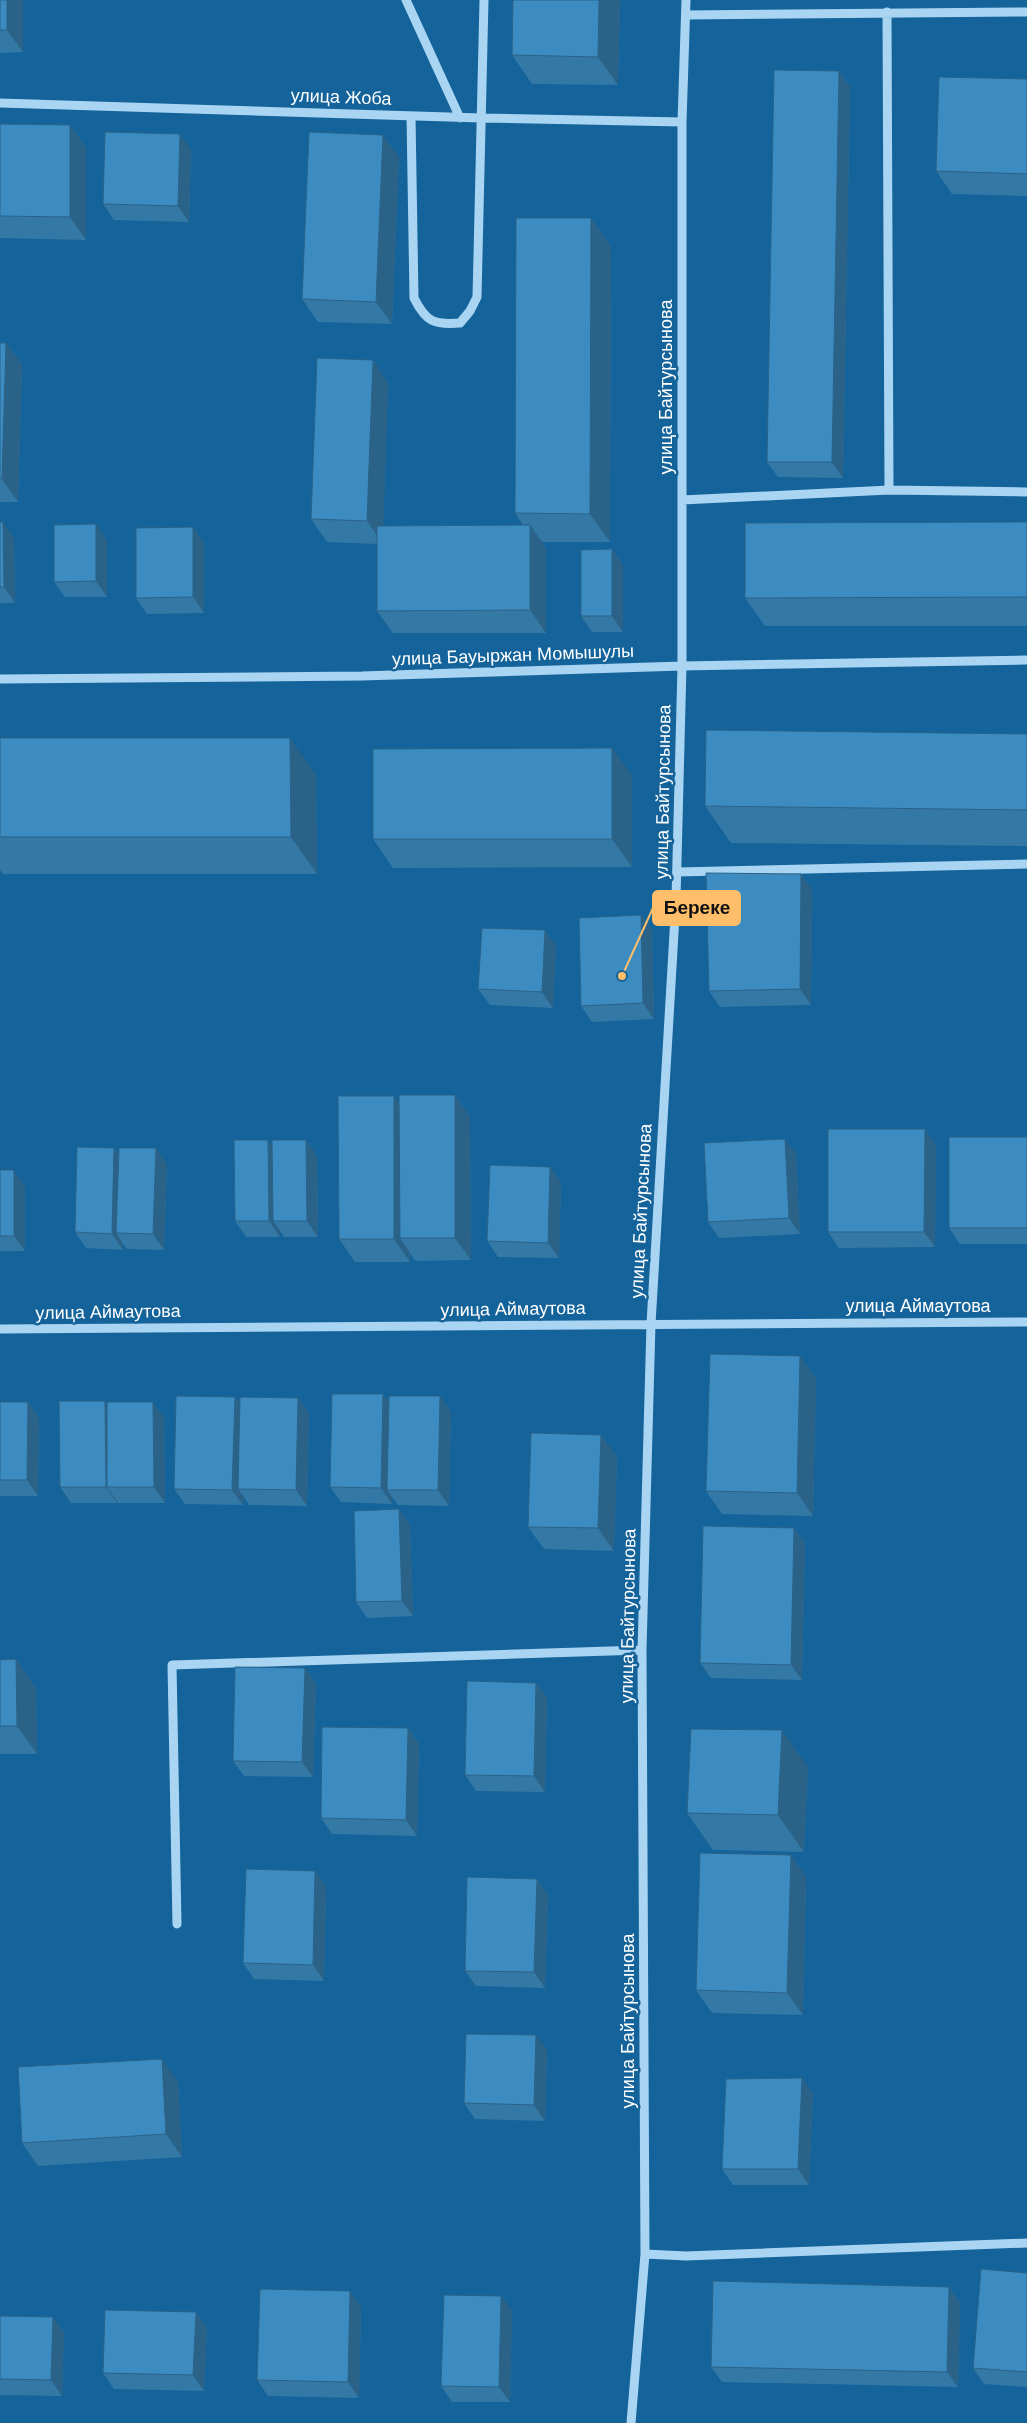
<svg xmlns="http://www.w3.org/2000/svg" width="1027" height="2423" font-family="Helvetica,sans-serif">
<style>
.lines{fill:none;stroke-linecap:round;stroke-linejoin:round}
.minor{stroke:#a9d5f3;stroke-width:9}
.wall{fill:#3478a6}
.shaded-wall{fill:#2b6287}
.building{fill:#3d8cc1;stroke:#2b6287}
.labels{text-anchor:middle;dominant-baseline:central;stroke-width:5;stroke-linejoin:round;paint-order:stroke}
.street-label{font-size:18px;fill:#fff;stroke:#14639a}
.leader{fill:none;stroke:#ffbe6a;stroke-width:2}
.callout-dot{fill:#ffbe6a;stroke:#14639a;stroke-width:2}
.callout{fill:#ffbe6a;stroke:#ffbe6a;stroke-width:2}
.callout-label{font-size:19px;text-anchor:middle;font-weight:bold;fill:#111}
</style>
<rect width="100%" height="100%" fill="#14639a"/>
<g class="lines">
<path class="minor" d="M406,0L460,118
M887,12L889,490
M686,15L1027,12
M0,103L481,118L682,122
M411,116L414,298C426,322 434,325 460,323L470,311L477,297L484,0
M682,500L889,490L1027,492
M0,679L362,676L682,666L1027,660
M677,872L1027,864
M0,1329L1027,1322
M177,1924L172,1665L642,1650
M645,2254L686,2256L1027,2243
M631,2423L645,2254L642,1650L651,1324L676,899L682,666V122L686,0"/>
</g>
<path class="wall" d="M0,0L23,52L0,53Z
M513,0H620L618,85L532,84L512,55Z
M839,71L850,87L843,478L778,477L767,462Z
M1027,79V196L952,194L936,171Z
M0,124L70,125L86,148V240L0,238Z
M191,150L189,222L114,220L103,204Z
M399,157L392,324L318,322L302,299Z
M591,218L611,247L610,542H542L546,548V633H393L377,611V544L327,542L311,519L373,360L388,383L383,526L523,525L515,513Z
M0,343H6L22,365L18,502H0Z
M0,522L14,538L15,603H0Z
M1027,522V626H765L745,598Z
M193,527L204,543V613L147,614L136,598Z
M107,540V597H65L54,582Z
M612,549L623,565V632H592L581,616Z
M1027,734V846L731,843L705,806Z
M0,738L316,775L317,874H3L0,870Z
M632,776V867L393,868L373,839Z
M801,874L812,890L811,1005L720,1007L709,991Z
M641,915L652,930L654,1019L592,1022L581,1006Z
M556,946L553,1008L490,1005L478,989Z
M455,1095L470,1117L471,1260L415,1261L410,1253V1262H355L339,1239L394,1096L399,1104Z
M1027,1137V1244H960L949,1228Z
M306,1140L317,1156L318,1237H284L280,1231V1237H246L235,1221L273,1146Z
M936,1145L935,1247L839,1248L828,1232Z
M114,1148L118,1154L167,1164L164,1250L127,1249L123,1244V1250L86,1248L75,1232Z
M796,1154L800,1234L719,1238L708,1222Z
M0,1170L25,1186V1251H0Z
M561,1182L559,1258L498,1257L487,1241Z
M800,1356L816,1379L813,1516L722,1514L706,1491Z
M440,1396L451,1412L449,1506L398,1505L392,1497V1504L341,1502L330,1487L389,1403Z
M235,1397L240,1404L309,1413L307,1506L249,1505L244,1497L243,1505L185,1504L174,1489Z
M0,1402H28L39,1418L38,1496H0Z
M107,1404L164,1417L165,1503H118L117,1501V1503H71L60,1487Z
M601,1435L617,1457L614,1551L544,1549L528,1527Z
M410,1525L413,1616L367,1618L356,1602Z
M794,1528L805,1543L802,1680L711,1678L700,1663Z
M16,1659L36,1688L37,1754H0V1660Z
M305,1668L316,1684L313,1777L244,1776L233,1761Z
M536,1683L547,1698L545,1792L476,1791L465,1775Z
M408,1728L419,1744L417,1836L332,1834L321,1818Z
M808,1767L804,1852L713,1850L687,1813Z
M315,1871L326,1887L324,1981L254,1979L243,1963Z
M806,1877L803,2015L712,2013L696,1990Z
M537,1879L548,1895L545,1988L476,1986L465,1971Z
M547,2050L545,2121L475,2119L464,2103Z
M178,2082L182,2157L38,2166L22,2143Z
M813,2094L809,2185H733L722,2169Z
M1027,2273V2387L984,2384L973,2368Z
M949,2287L960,2303L958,2387L722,2382L711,2367Z
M350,2291L361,2307L359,2398L268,2396L257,2380Z
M501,2296L512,2311L510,2402H452L441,2386Z
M196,2312L207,2328L204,2391L114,2389L103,2373Z
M0,2316L64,2332L62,2396L0,2395Z"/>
<path class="shaded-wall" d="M7,0H23V52L7,30Z
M599,0H620L618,85L598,57Z
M839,71L850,87L843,478L832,462Z
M70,125L86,148V240L70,217Z
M180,134L191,150L189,222L178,206Z
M383,135L399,157L392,324L376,302Z
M591,218L611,247L610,542L590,514Z
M6,343L22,365L18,502L2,479Z
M373,360L388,383L383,544L367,521Z
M3,522L14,538L15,603L4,587Z
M96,524L107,540V597L96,581Z
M530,525L546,548V633L530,610Z
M193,527L204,543V613L193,597Z
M612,549L623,565V632L612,616Z
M290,738L316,775L317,874L291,837Z
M612,748L632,776V867L612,839Z
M801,874L812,890L811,1005L800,989Z
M641,915L652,930L654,1019L643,1003Z
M545,930L556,946L553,1008L542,992Z
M455,1095L470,1117L471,1260L455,1238Z
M394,1096L409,1118L400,1238L410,1253V1262L394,1239Z
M925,1129L936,1145L935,1247L924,1232Z
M785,1139L796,1154L800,1234L789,1218Z
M268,1140L279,1156L273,1221L280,1231V1237L269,1221Z
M306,1140L317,1156L318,1237L307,1221Z
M114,1148L125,1164L116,1233L123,1244V1250L112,1234Z
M156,1148L167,1164L164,1250L153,1234Z
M550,1167L561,1182L559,1258L548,1243Z
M14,1170L25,1186V1251L14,1236Z
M800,1356L816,1379L813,1516L797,1493Z
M383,1394L394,1410L387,1490L392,1497V1504L381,1488Z
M440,1396L451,1412L449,1506L438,1490Z
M235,1397L246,1412L238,1489L244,1497L243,1505L232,1490Z
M298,1398L309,1413L307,1506L296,1490Z
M105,1401L116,1417L107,1487L117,1501V1503L106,1487Z
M28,1402L39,1418L38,1496L27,1480Z
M153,1402L164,1417L165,1503L154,1487Z
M601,1435L617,1457L614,1551L598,1528Z
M399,1509L410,1525L413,1616L402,1601Z
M794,1528L805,1543L802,1680L791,1665Z
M16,1659L36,1688L37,1754L17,1726Z
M305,1668L316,1684L313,1777L302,1762Z
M536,1683L547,1698L545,1792L534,1776Z
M408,1728L419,1744L417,1836L406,1820Z
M782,1730L808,1767L804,1852L778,1815Z
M791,1855L806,1877L803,2015L787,1993Z
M315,1871L326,1887L324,1981L313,1965Z
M537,1879L548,1895L545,1988L534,1972Z
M536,2035L547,2050L545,2121L534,2105Z
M162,2059L178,2082L182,2157L166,2134Z
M802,2078L813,2094L809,2185L798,2169Z
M949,2287L960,2303L958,2387L947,2372Z
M350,2291L361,2307L359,2398L348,2382Z
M501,2296L512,2311L510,2402L499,2387Z
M196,2312L207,2328L204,2391L193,2375Z
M53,2317L64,2332L62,2396L51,2380Z"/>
<path class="building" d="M0,0H7V30H0Z
M513,0H599L598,57L512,55Z
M774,70L839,71L832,462H767Z
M939,77L1027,79V174L936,171Z
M0,124L70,125V217L0,216Z
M105,132L180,134L178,206L103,204Z
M309,132L383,135L376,302L302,299Z
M516,218H591L590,514L515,513Z
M0,343H6L2,479H0Z
M317,358L373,360L367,521L311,519Z
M0,522H3L4,587H0Z
M1027,522V597L745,598V523Z
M96,524V581L54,582V525Z
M530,525V610L377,611V526Z
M193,527V597L136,598V528Z
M612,549V616H581V550Z
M706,730L1027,734V810L705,806Z
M0,738H290L291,837H0Z
M612,748V839H373V749Z
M706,873L801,874L800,989L709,991Z
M641,915L643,1003L581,1006L579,918Z
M482,928L545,930L542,992L478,989Z
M399,1095H455V1238H400Z
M338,1096H394V1239H339Z
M828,1129H925L924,1232H828Z
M949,1137H1027V1228H949Z
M785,1139L789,1218L708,1222L704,1143Z
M234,1140H268L269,1221H235Z
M272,1140H306L307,1221H273Z
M77,1147L114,1148L112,1234L75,1232Z
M119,1148H156L153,1234L116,1233Z
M490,1165L550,1167L548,1243L487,1241Z
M0,1170H14V1236H0Z
M710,1354L800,1356L797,1493L706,1491Z
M332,1394H383L381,1488L330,1487Z
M176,1396L235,1397L232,1490L174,1489Z
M389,1396H440L438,1490H387Z
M240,1397L298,1398L296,1490L238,1489Z
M59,1401H105L106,1487H60Z
M0,1402H28L27,1480H0Z
M107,1402H153L154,1487H107Z
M531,1433L601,1435L598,1528L528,1527Z
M399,1509L402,1601L356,1602L354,1511Z
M703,1526L794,1528L791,1665L700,1663Z
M16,1659L17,1726H0V1660Z
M235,1667L305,1668L302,1762L233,1761Z
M467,1681L536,1683L534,1776L465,1775Z
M322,1727L408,1728L406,1820L321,1818Z
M691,1729L782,1730L778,1815L687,1813Z
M700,1853L791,1855L787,1993L696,1990Z
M246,1869L315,1871L313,1965L243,1963Z
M467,1877L537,1879L534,1972L465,1971Z
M466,2034L536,2035L534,2105L464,2103Z
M162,2059L166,2134L22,2143L18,2067Z
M802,2078L798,2169H722L726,2079Z
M981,2269L1027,2273V2372L973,2368Z
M713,2281L949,2287L947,2372L711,2367Z
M260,2289L350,2291L348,2382L257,2380Z
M444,2295L501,2296L499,2387L441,2386Z
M105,2310L196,2312L193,2375L103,2373Z
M0,2316L53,2317L51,2380L0,2379Z"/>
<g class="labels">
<g class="street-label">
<text transform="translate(341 97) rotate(2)">улица Жоба</text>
<text transform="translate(666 387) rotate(-90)">улица Байтурсынова</text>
<text transform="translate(513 655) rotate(-2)">улица Бауыржан Момышулы</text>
<text transform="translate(663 792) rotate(-89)">улица Байтурсынова</text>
<text transform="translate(641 1211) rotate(-87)">улица Байтурсынова</text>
<text x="918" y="1306">улица Аймаутова</text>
<text transform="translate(513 1309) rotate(-1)">улица Аймаутова</text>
<text transform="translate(108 1312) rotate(-1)">улица Аймаутова</text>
<text transform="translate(628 1616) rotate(-89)">улица Байтурсынова</text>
<text transform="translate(628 2021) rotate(-90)">улица Байтурсынова</text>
</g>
</g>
<path class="leader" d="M622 976L653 908"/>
<circle class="callout-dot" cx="622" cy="976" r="5"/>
<rect class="callout" x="653" y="891" width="87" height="34" rx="5"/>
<g class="callout-label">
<text x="697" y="914">Береке</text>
</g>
</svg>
